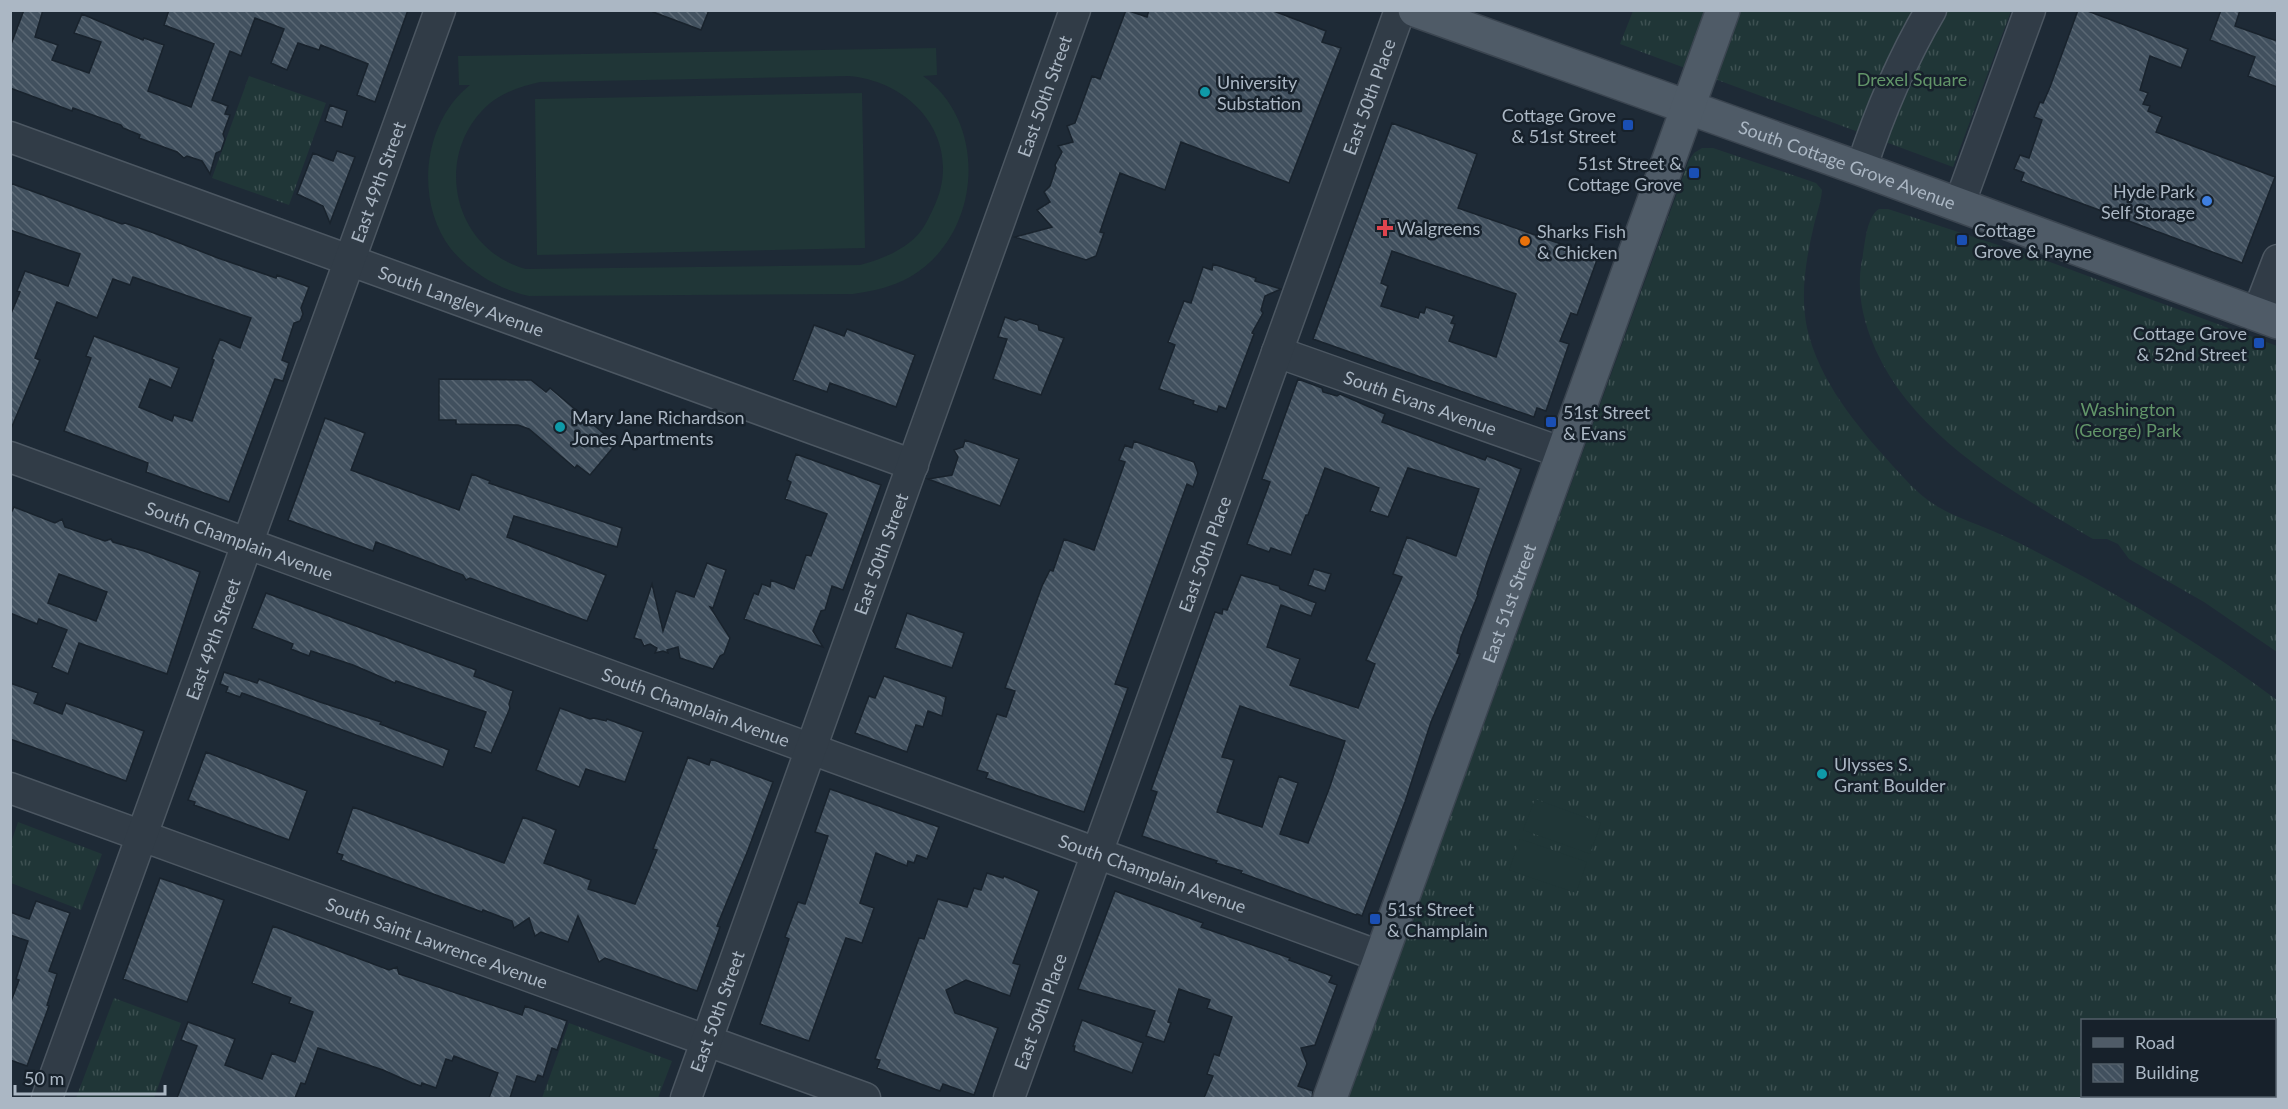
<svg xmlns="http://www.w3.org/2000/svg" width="2288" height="1109" font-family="Lato,sans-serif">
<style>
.grass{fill:url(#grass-tufts);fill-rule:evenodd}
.garden{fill:#203637;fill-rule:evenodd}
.building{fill:url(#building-back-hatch);stroke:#19232d;stroke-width:1.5;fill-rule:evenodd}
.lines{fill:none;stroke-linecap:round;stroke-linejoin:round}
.minor-casing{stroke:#4c5762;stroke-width:33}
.major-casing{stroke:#3b4550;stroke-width:36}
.minor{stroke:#313c47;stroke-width:30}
.major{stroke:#4f5b67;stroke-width:33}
.culture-dot{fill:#0f9aa8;stroke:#17212b;stroke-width:2}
.transit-dot{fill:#1a4fb4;stroke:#17212b;stroke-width:2}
.shop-dot{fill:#3f7fe0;stroke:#17212b;stroke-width:2}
.health-dot{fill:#e0444e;stroke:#17212b;stroke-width:2}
.food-dot{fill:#e8710a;stroke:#17212b;stroke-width:2}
.labels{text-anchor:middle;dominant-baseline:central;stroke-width:5;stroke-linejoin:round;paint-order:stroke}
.park-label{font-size:18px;fill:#629569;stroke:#17212b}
.poi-label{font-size:18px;fill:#abb7c4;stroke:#17212b;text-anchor:start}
.street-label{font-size:18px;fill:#abb7c4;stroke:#17212b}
</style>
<defs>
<pattern id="grass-tufts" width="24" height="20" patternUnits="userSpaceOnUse" patternTransform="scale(1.5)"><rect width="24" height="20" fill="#203637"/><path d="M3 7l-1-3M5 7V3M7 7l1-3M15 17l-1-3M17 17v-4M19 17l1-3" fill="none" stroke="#3e5152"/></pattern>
<pattern id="building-back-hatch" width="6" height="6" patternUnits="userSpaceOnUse" patternTransform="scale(1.5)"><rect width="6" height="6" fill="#41505e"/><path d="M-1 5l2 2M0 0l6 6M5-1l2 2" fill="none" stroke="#5a6773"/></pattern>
</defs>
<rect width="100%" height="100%" fill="#1e2a36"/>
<path class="grass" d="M1633,11H2011L1953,167L1620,44Z
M249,76L326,103L289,205L212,178Z
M1702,148H1713L1816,183L1822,190C1821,202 1817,213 1814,225C1806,259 1800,293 1807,328C1819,381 1857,426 1892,465C1904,478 1917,493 1932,503C1953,517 1978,524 2002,535C2020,543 2037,552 2054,561C2132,602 2207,648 2277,700V1098H1348L1689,160L1694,153ZM2082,1020H2274V1096H2082Z
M1879,209H1888L2050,262L2277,346V652L2204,602L2129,559L2118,544L2107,539H2093C2009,490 1905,432 1870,336C1861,311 1857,286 1862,260C1865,246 1866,217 1879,209Z
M18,822L102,854L81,910L11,883V843Z
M114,998L181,1023L154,1098H76Z
M569,1023L672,1061L658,1098H542Z"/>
<path class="garden" d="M936,48L937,75L923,76C990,124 981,236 910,277C892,287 873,291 853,294L529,296C499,289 471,273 451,249C414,201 423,122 470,85H459L458,56ZM849,76C916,82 965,144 933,209C927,222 921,234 910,242C895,254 878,260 860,265L526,269C452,249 432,154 489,104C503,92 522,86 540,82Z
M862,93L865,248L537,255L535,99Z
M1535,799L1601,823L1590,854L1523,830Z
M1520,839L1587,862L1576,893L1509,870Z"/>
<path class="building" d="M24,10H43L35,37L58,45L52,60L89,73L101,42L74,33L82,14L143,40L144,38L164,45L148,91L191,107L214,44L164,25L169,10H408L375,102L357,95L368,64L321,45L319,50L298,43L287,70L271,63L284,29L255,18L241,56L230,51L212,100L228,106L225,114L230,115L223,134L225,139L221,151L216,153L210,174L202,161L187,156L184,158L177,152L139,138L140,135L123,128L121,125L73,108L72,111L10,88V47Z
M653,10H709L701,30L653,12Z
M1126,10L1147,17L1149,10H1271L1326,31L1322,42L1341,48L1289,183L1181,142L1165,190L1120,173L1100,232L1104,233L1096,256L1086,260L1015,237L1052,227L1037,210L1050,202L1044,192L1050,186L1056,168L1055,165L1062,152L1058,146L1073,142L1067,126L1075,123L1092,76L1100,79Z
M2078,10H2085L2188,49L2181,68L2150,56L2140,90L2148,93L2143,104L2150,106L2148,111L2162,117L2156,132L2275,177L2242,263L2021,181L2024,173L2014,169L2020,155L2029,158L2042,120L2034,117L2040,102L2043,103L2050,87Z
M2221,10H2240L2235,26L2277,41V87L2248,76L2255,57L2210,40Z
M330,105L347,111L342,127L325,121Z
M1392,123L1477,154L1458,208L1598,257L1577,315L1571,313L1560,341L1569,344L1546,411L1537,408L1534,417L1313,339ZM1392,251L1516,294L1496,357L1449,341L1455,324L1451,323L1454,316L1426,307L1424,313L1420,312L1418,318L1381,306L1388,286L1381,283Z
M337,151L355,157L330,223L323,206L297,194L313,153L333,161Z
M10,183L122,224L125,223L154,233L218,258L276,278L277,275L309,287L301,308L303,314L300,321L294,323L282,360L289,363L283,381L275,379L229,502L146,472L148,463L64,431L91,358L86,356L94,336L179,368L171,388L150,379L139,407L172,421L174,415L192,421L214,360L212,359L220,339L240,348L251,318L133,277L130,285L113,279L97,318L57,302L35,358L40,360L10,431V316L20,292L17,291L25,271L68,286L80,254L10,230Z
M1213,264L1256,278L1255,281L1281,289L1265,296L1261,310L1263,313L1252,333L1254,334L1226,409L1219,406L1217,412L1193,404L1194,401L1159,389L1175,345L1168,342L1184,301L1191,303L1203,267L1212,270Z
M1005,317L1016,321L1020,319L1038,325L1039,330L1064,338L1041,395L993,379L1007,339L998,337Z
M814,325L844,336L847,329L915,355L896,407L830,383L827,392L793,380Z
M439,379L531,380L546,392L550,388L616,444L590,475L577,465L575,468L529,429L518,425L456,424V420H439Z
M1298,379L1322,388L1323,392L1337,396L1340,394L1385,414L1382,422L1485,460L1487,456L1521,469L1487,563L1477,594L1478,595L1461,637L1457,653L1460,654L1431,722L1405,802L1362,916L1357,914L1356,915L1241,873L1242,871L1216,863L1217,861L1142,836L1157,792L1151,790L1215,612L1222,614L1223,609L1227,610L1241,575L1279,586L1280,589L1316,603L1311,616L1281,605L1267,647L1300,659L1290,685L1358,708L1375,664L1366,660L1402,577L1393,574L1407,537L1456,556L1479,489L1408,468L1388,517L1370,511L1379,488L1325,468L1308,515H1306L1291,555L1271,548L1269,552L1247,544L1270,482L1262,479ZM1240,706L1345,741L1329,789L1308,843L1280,834L1298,783L1279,776L1262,827L1217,812L1234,760L1222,757Z
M325,418L365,433L351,470L459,510L472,474L490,481L489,483L622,528L617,547L514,516L507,537L606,575L587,621L470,578L466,580L463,575L376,542L373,551L288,520Z
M965,440L1019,459L1000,506L928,479L952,475L958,457L954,450L963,447Z
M1134,441L1194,462L1198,473L1193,487L1187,484L1115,684L1128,688L1084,812L986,778L988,773L977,770L997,714L1006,717L1015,691L1005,688L1042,586L1050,570L1053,571L1064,539L1094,550L1125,462L1119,460L1125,445L1132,448Z
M796,454L881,485L843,590L832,586L825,610L821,611L813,631L823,647L744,619L754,593L758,595L762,584L770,587L771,580L794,589L806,555L811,556L827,514L785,499L791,482L787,480Z
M14,507L55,523L62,519L65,527L105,541L111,539L113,542L144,551L200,572L167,674L79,643L68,674L52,667L67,630L39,619L37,624L10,613V515ZM59,574L107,592L96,621L48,603Z
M707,563L726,570L713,608L710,607L730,638L724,654L720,656L713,669L680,658L678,647L667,650L668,653L663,651L655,653L657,648L650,644L644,646L641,640L634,638L652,584L663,631L676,591L694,597Z
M1314,569L1331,574L1325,591L1308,585Z
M266,593L476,670L474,676L513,691L509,704L510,708L491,753L474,747L486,712L396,681L395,683L353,665L311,651L309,656L291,649L293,644L252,628Z
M907,613L964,633L952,668L895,648Z
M224,672L257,683L259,679L320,702L381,722L380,724L449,750L443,767L242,693L240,697L226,692L228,687L220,684Z
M884,676L946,697L942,716L928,711L923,727L916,725L907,752L855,733L869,696L875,698Z
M10,683L38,693L34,703L62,714L66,703L144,731L126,781L10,739Z
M560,708L590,719L594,718L606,721L607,719L643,732L625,782L586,769L579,787L536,770Z
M206,752L307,791L289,840L194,805L195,802L188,800Z
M688,757L709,765L711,759L773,782L748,850L717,926L720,927L697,991L605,958L599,962L578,916L568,942L541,932L535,936L529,918L514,928L512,921L483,910L482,912L341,860L343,855L337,853L353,807L504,863L523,817L556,830L544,863L591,880L588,889L635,904L657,850L653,849Z
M830,789L939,827L927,859L917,855L914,863L908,861L907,866L876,853L860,903L874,908L862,943L846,938L809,1041L760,1024L789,939L785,937L798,902L805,904L828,836L815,832Z
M987,873L1003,878L1004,876L1039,891L1013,963L1020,965L1010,996L966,980L946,990L955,1013L998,1028L974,1095L943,1084L940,1091L877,1068L880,1060L875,1059L919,938L924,939L938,899L967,907L974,888L981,890Z
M160,878L224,900L187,1002L123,979Z
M1115,891L1203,923L1201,927L1290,958L1289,960L1332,976L1329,982L1337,985L1315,1045L1301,1048L1307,1064L1298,1086L1313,1091L1312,1098H1204L1213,1076L1207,1074L1214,1054L1219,1056L1232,1017L1207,1008L1210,1000L1179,989L1168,1022L1171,1023L1164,1042L1146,1036L1155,1011L1078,989Z
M36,901L70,913L49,971L57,974L47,1005L49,1006L27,1066L10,1060V1004L19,980L16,979L28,941L10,935V912L29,919Z
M273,926L389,970L397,967L399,974L522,1015L525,1006L567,1021L557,1050L552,1048L543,1077L538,1075L535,1082L517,1076L510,1098H489L498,1073L454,1056L452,1061L446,1059L436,1088L422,1083L421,1086L412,1083L383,1070L318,1048L305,1084L301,1083L295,1098H177L197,1046L181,1040L188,1022L235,1039L225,1065L262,1079L272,1053L295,1062L313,1012L289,1003L291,998L252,983Z
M1082,1020L1143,1043L1132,1073L1074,1051L1075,1046H1073Z"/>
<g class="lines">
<g class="minor-casing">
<g id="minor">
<path id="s1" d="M10,137L913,465"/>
<path d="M1861,169C1879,114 1901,61 1931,10"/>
<path d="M1959,205L2030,10"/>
<path d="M2257,315L2278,260"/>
<path id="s2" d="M1277,352L1563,453"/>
<path id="s3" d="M10,457L1382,957"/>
<path id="s4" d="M10,788L865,1098"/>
<path id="s5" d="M47,1098L440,10"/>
<path id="s6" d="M686,1098L1075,10"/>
<path id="s7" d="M1009,1098L1400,10"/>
</g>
</g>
<g class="major-casing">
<g id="major">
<path id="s8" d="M1415,10L1861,169L2278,322"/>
<path id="s9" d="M1330,1098L1723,10"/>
</g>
</g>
<use href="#minor" class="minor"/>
<use href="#major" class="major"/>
</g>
<g class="culture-dot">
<circle cx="1205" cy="92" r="6"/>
<circle cx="560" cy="427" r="6"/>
<circle cx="1822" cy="774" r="6"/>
</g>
<g class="transit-dot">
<rect x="1622" y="119" width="12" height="12" rx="3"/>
<rect x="1688" y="167" width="12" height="12" rx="3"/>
<rect x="1956" y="234" width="12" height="12" rx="3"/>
<rect x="2253" y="337" width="12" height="12" rx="3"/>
<rect x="1545" y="416" width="12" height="12" rx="3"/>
<rect x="1369" y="913" width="12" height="12" rx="3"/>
</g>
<circle class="shop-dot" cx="2207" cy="201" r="6"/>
<path class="health-dot" d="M1382 219h6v6h6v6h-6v6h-6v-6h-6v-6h6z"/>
<circle class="food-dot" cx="1525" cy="241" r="6"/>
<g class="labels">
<g class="park-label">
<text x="1912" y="79">Drexel Square</text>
<text x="2128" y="409">Washington<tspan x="2128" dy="21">(George) Park</tspan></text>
</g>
<g class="poi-label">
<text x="1217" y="82">University<tspan x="1217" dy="21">Substation</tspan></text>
<text x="1616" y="115" text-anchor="end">Cottage Grove<tspan x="1616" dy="21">&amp; 51st Street</tspan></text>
<text x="1682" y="163" text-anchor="end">51st Street &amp;<tspan x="1682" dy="21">Cottage Grove</tspan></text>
<text x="2195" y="191" text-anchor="end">Hyde Park<tspan x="2195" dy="21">Self Storage</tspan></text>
<text x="1397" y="228">Walgreens</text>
<text x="1974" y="230">Cottage<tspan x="1974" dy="21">Grove &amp; Payne</tspan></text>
<text x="1537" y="231">Sharks Fish<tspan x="1537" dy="21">&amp; Chicken</tspan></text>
<text x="2247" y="333" text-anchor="end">Cottage Grove<tspan x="2247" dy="21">&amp; 52nd Street</tspan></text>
<text x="1563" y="412">51st Street<tspan x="1563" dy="21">&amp; Evans</tspan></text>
<text x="572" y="417">Mary Jane Richardson<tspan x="572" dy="21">Jones Apartments</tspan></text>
<text x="1834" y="764">Ulysses S.<tspan x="1834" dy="21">Grant Boulder</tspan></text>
<text x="1387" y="909">51st Street<tspan x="1387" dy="21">&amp; Champlain</tspan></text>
</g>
<g class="street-label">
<text stroke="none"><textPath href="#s6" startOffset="1064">East 50th Street</textPath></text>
<text stroke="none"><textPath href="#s7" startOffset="1064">East 50th Place</textPath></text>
<text stroke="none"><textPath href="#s8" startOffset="459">South Cottage Grove Avenue</textPath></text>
<text stroke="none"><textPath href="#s5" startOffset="974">East 49th Street</textPath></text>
<text stroke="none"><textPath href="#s1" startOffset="480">South Langley Avenue</textPath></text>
<text stroke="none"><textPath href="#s2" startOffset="152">South Evans Avenue</textPath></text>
<text stroke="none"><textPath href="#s3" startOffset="244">South Champlain Avenue</textPath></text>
<text stroke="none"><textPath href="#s6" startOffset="578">East 50th Street</textPath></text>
<text stroke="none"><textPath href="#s7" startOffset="578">East 50th Place</textPath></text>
<text stroke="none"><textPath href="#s9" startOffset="526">East 51st Street</textPath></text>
<text stroke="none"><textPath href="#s5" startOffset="488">East 49th Street</textPath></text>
<text stroke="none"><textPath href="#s3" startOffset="730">South Champlain Avenue</textPath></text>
<text stroke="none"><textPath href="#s3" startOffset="1216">South Champlain Avenue</textPath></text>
<text stroke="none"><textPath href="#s4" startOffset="454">South Saint Lawrence Avenue</textPath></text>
<text stroke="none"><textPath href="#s6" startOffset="92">East 50th Street</textPath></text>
<text stroke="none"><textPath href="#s7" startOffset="92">East 50th Place</textPath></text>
</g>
</g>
<rect width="2288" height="1109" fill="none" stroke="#abb7c4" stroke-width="24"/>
<rect x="2081" y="1019" width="195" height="78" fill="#17212b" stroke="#525d68" stroke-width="1.5"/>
<rect x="2093" y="1038" width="30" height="9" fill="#4f5b67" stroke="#525d68" stroke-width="1.5"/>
<text x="2135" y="1049" font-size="18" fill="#abb7c4">Road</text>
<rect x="2093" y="1064" width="30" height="18" fill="url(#building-back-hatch)" stroke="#525d68" stroke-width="1.5"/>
<text x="2135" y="1079" font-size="18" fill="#abb7c4">Building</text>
<path d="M15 1085v9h150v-9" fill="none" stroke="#abb7c4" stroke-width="3"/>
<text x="24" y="1085" font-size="18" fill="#abb7c4" stroke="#17212b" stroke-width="4.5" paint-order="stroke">50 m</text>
</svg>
